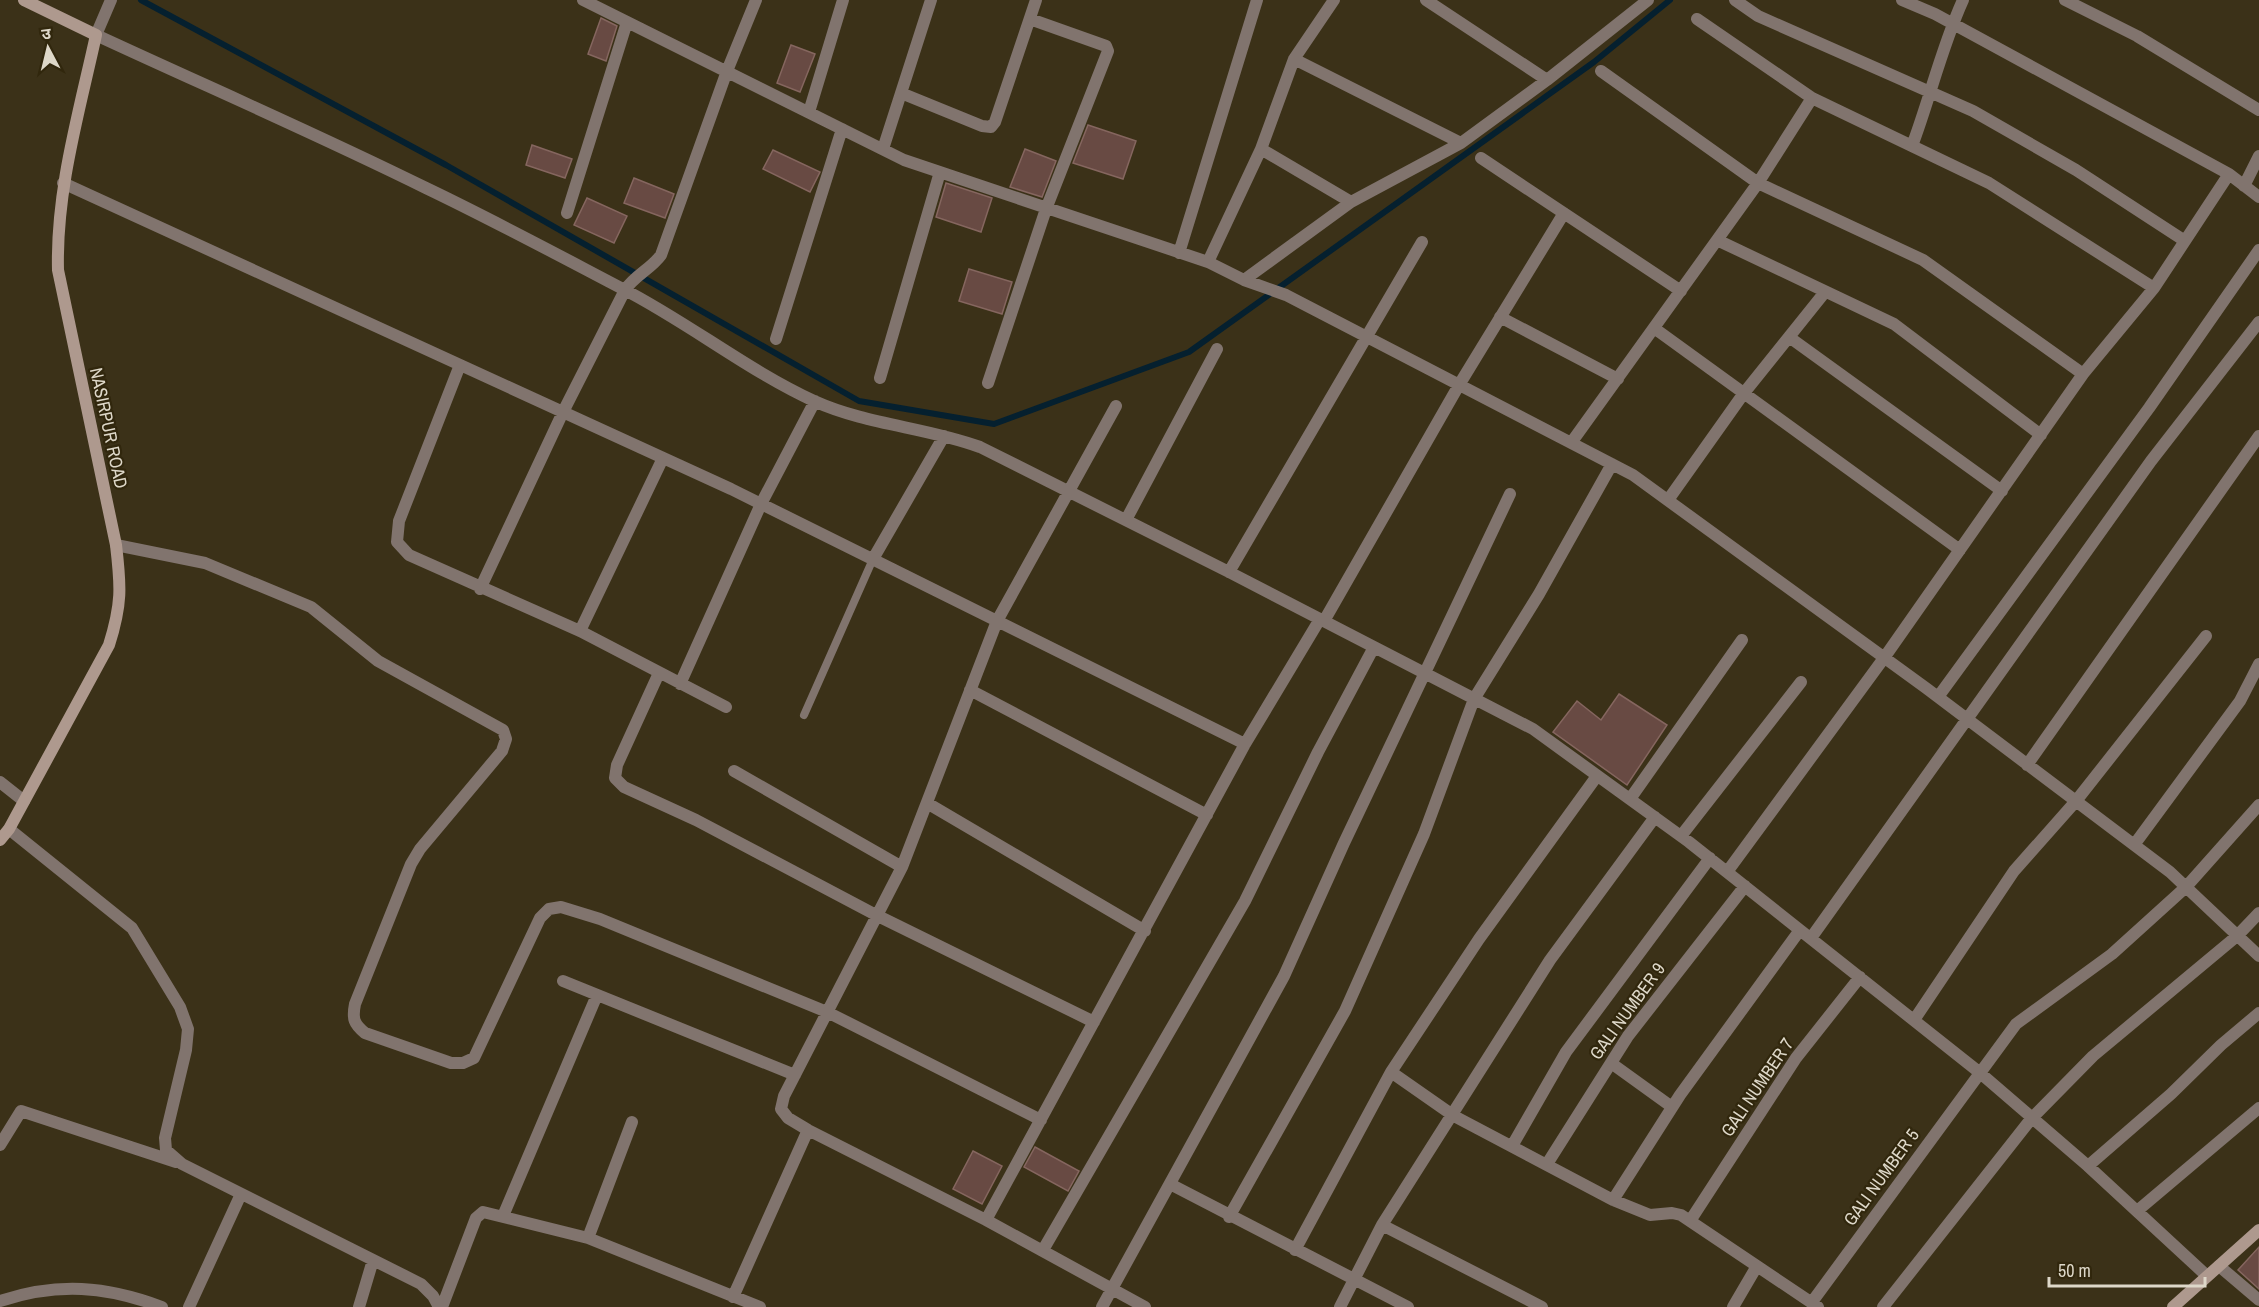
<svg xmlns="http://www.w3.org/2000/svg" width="2259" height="1307" font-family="'Archivo Narrow','Noto Sans Devanagari',sans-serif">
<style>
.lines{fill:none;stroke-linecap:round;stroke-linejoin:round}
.stream{stroke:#05202f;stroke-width:6}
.building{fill:#684a43;stroke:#85665f;stroke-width:1.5}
.lane{stroke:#81746e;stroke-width:8}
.street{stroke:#81746e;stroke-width:12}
.secondary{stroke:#ae998e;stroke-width:12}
.labels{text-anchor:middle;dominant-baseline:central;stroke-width:4.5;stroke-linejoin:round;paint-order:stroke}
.street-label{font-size:18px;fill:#ded8c9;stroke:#31270d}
</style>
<rect width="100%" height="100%" fill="#3b3118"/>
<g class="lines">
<path class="stream" d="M141,0L446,165L859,401L994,424L1189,352L1594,62L1670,0"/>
</g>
<path class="building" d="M601,18L617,26L606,61L588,54Z
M791,45L815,54L800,92L777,83Z
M1088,125L1136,141L1123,179L1073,163Z
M532,145L572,159L565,178L526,165Z
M1025,149L1056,161L1042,197L1010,187Z
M773,150L820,172L810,192L763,169Z
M634,178L674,194L665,218L624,203Z
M946,183L992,198L981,232L936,217Z
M587,198L627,216L614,243L574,225Z
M969,269L1012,282L1002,314L959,301Z
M1619,694L1667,725L1627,785L1553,732L1577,701L1601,720Z
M1035,1147L1079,1171L1068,1191L1024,1167Z
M973,1151L1002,1166L982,1204L953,1189Z
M2259,1247V1289L2238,1270Z"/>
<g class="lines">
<path class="lane" d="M804,715L873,559"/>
<path class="street" d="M111,0L96,35C206,86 317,134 426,188C493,220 558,255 623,289C689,323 747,370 814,401C867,425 926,427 980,447L1229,572L1533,729L1689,842L1979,1072L2088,1166L2207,1276
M583,0L904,160L1208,262L1244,280L1286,295L1633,475L1926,688L2170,872L2259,956
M1426,0L1547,80
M1735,0L1758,16L1973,111L2076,170L2185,241
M1902,0L1935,14L2229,174
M2065,0L2137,36L2259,110
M1697,19L1812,98L1989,183L2154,288L2229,174L2259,197
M1294,59L1461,143
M1601,71L1758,183L1923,260L2083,374L2154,288
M901,93L982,126L991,127L995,122L1036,0
M809,112L843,0
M1912,146C1930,98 1942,46 1963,0
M883,149L931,0
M1261,149L1351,202
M1481,158L1681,291
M63,183L731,489L1245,744
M2244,186L2259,156
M567,213L627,22
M1717,240L1894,324L2041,435
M1179,253L1257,0
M1208,262L1261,149L1294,59L1334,0
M1244,280L1351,202L1461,143L1547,80L1648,0
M1500,317L1618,379
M1654,328L1960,550
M1789,337L2002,491
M776,339L842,129
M460,365L399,521L397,542L409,555L580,631L726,707
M880,378L940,172
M988,383L1046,209L1108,51L1106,46L1030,19
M1116,406L997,621L902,867L784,1096L781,1109L788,1118L808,1130L986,1220L1145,1307
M1571,443L1758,183L1812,98
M1668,500L1744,393L1825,292
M1126,520L1217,349
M116,545L205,563L311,607L378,661L503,730L506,739L502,751L420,849L411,864L355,1004C352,1019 354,1024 365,1033L451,1063H463L474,1058L540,918L549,909L561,907L600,919L827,1012L1041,1120
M873,559L944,436
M1229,572L1422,242
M480,589L563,412L625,290C635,275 651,269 661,255L727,71L756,0
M580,631L663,458
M659,673L617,765L615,778L624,787L696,820L876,915L1094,1022
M680,684L761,504L815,401
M970,690L1207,815
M1938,697L2149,408L2259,250
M2027,765L2259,436
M734,771L902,867
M1597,776L1479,939L1391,1072L1454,1116L1613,1200L1650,1215L1672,1213L1681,1215L1818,1307
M0,782L24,801
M1630,799L1742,640
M927,803L1145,931
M9,829L132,928L180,1007L188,1029L186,1050L165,1138L166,1150L182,1164L421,1284L433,1296L439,1307
M1681,836L1801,682
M2134,845L2240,701L2259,664
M1727,872L1884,658L2083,374
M1811,938L2151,461L2259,322
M563,981L795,1075
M1914,1020L2014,871L2076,801L2206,636
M1611,1063L1672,1107
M0,1145L21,1111L176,1162
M1512,1146L1566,1052L1710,858
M1547,1164L1628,1036L1745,886
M2088,1166L2171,1094L2221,1045L2259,1013
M1170,1184L1408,1307
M1613,1200L1680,1095L1800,930
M2137,1211L2259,1108
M503,1216L597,995
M1229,1217L1345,1011L1424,834L1474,699L1539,594L1612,464
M986,1220L1245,744L1320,619L1324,621L1459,385L1564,213
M1690,1221L1796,1058L1860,977
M588,1238L632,1122
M1043,1250L1245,901L1318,752L1374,647
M1295,1250L1391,1072
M2219,1266L2259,1300
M733,1297L808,1130
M0,1301C58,1282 106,1286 162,1307
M1812,1302L2016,1024L2112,954L2186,887L2259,805
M189,1307L241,1194
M359,1307L373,1260
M442,1307L476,1218L483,1212L588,1238L760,1307
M1102,1307L1284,976L1344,843L1510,494
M1340,1307L1382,1225
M1542,1307L1382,1225L1550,960L1655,817
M1733,1307L1757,1266
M1883,1307L2031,1119L2093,1056L2237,936L2259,913"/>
<path class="secondary" d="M0,840L9,829L109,645C122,604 121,587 116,545L58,270C56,190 79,113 96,35L24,0
M2173,1307L2259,1230"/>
</g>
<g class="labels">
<g class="street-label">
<text transform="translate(109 428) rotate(78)">NASIRPUR ROAD</text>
<text transform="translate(1627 1011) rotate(-54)">GALI NUMBER 9</text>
<text transform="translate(1757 1087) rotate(-56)">GALI NUMBER 7</text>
<text transform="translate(1881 1177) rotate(-54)">GALI NUMBER 5</text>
</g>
</g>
<g transform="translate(48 48) rotate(353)" stroke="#31270d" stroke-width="4.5" paint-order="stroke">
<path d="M0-4.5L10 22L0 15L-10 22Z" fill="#ded8c9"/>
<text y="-9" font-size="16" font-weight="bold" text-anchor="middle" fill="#ded8c9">उ</text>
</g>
<path d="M2049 1277v9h156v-9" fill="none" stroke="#ded8c9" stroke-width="3"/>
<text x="2058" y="1277" font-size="18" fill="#ded8c9" stroke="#31270d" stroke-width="4.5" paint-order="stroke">50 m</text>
</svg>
